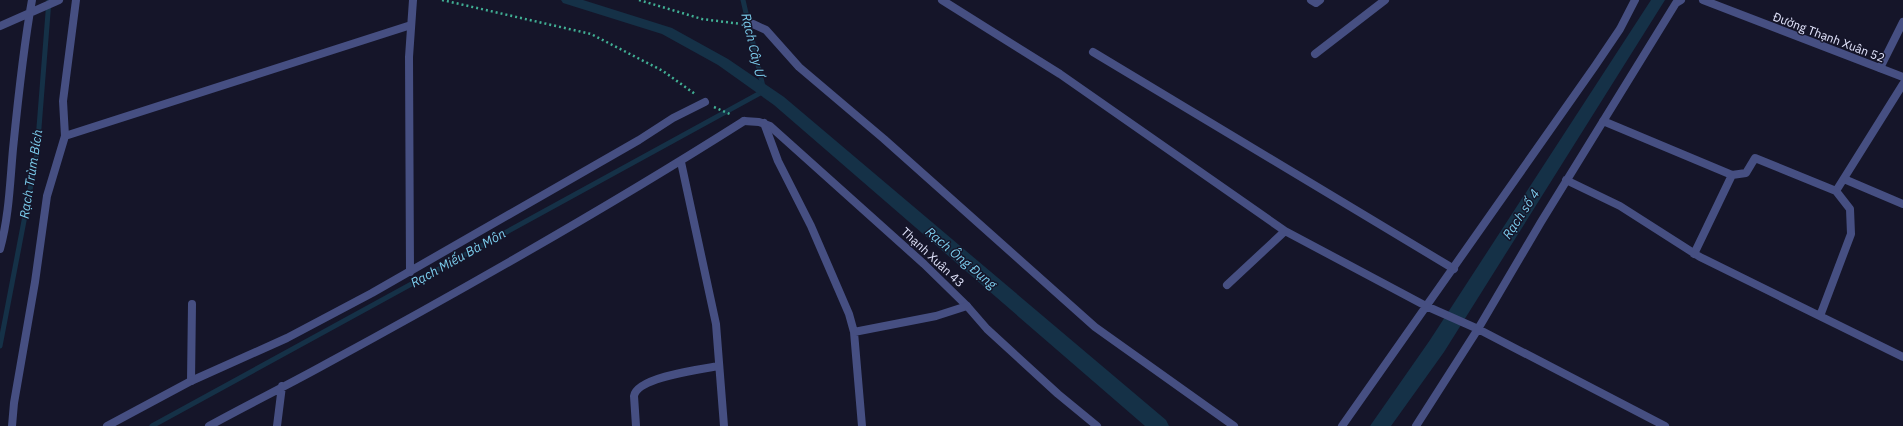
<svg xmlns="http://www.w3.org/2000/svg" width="1903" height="426" font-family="'IBM Plex Sans',sans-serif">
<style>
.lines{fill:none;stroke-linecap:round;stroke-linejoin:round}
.stream{stroke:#153147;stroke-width:5}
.canal{fill:#153147;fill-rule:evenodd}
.path{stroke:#41af94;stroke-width:2.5;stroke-dasharray:2 3;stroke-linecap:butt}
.lane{stroke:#464f82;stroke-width:8}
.street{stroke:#464f82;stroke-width:8}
.labels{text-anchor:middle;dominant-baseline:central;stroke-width:3;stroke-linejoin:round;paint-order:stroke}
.street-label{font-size:12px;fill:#e1e3fb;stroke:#151529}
.water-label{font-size:13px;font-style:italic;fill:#7cceee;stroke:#151529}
</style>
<rect width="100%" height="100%" fill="#151529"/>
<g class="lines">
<path class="stream" d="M0,346L37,153L49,0
M152,426L764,91L743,0"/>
<path class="canal" d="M561,0H583L672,28L728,59L784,97L1166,420L1169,426H1145L774,105L718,65L662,34L563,3Z
M1651,0H1665L1444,352L1391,426H1370L1430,340Z"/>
<path class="path" d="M442,0L591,34L663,71L695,94
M639,0L702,19L741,24
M714,107L732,115"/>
<path class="lane" d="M753,24L766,30L799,67L884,139L1095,327L1234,426
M1093,52L1454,269
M1880,68L1903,22
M744,121L759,122L770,126L924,264L967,306L987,329L1058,394L1097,426
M191,381L192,304"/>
<path class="street" d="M942,0L1060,74L1285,231
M1311,0L1316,3L1320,0
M1703,0L1903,77
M0,26L59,0
M1315,54L1385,0
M1603,121L1732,175L1694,254
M764,123L778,161L811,226L849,314L854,332L936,316L967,306
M65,136L411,25
M681,162L716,324L724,426
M1732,175L1746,173L1755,158L1836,191
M1844,179L1903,204
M1566,180L1620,206L1700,257L1903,357
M0,249C9,217 10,182 13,149C18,99 23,49 32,0
M410,272L409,57L413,0
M1227,285L1285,231L1426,306L1478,329L1665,426
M1820,316L1851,234L1850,209L1836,191L1903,84
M854,332L862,426
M12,426L14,403L35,282L47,196L65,136L63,101L76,0
M107,426L191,381L287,338L372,293L639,140L673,118L705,102
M209,426C247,405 286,386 324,365C466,288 607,208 744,121
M277,426L282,386
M636,426L634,396C637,377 702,369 719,366
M1342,426L1595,66L1620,29L1635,0
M1416,426L1478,329L1541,222L1676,3L1681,0"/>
</g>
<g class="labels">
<g class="street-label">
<text transform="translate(1829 37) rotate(21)">Đường Thạnh Xuân 52</text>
<text transform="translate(933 257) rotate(43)">Thạnh Xuân 43</text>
</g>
<g class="water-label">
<text transform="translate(753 45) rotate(77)">Rạch Cây Ư</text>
<text transform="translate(31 174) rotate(-81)">Rạch Trùm Bích</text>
<text transform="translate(1521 214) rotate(-57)">Rạch số 4</text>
<text transform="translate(458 258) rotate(-29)">Rạch Miếu Bà Môn</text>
<text transform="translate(961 258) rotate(40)">Rạch Ông Đụng</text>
</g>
</g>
</svg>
